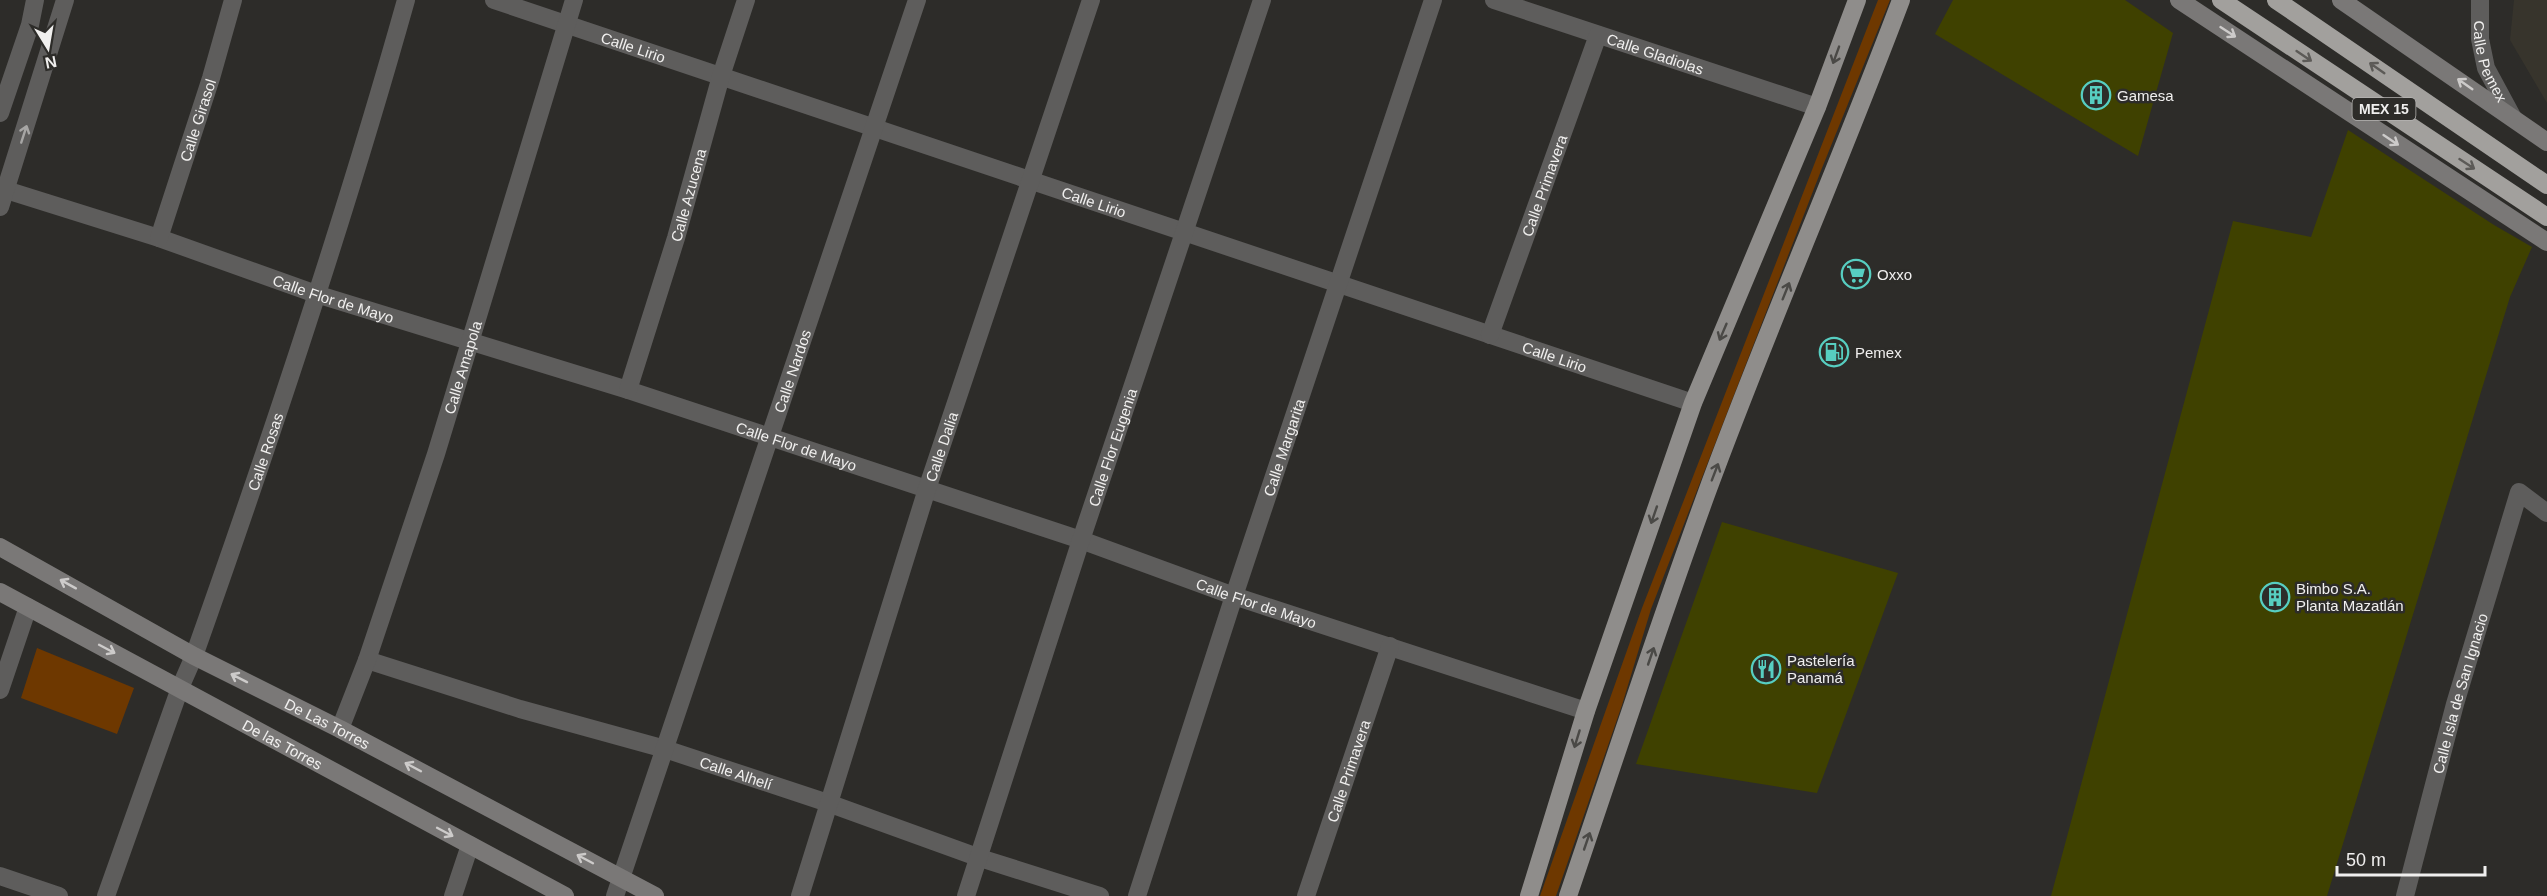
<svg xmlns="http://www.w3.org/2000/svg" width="2547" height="896" font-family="Arial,sans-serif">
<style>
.built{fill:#37342c}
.green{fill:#6e3800}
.building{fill:#3f4100}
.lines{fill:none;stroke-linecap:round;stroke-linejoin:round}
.street{stroke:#5e5d5c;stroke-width:18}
.secondary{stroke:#7a7877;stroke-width:18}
.primary{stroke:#8f8d8b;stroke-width:18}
.highway{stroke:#a2a09d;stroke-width:18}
.oneway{stroke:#cdcbca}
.oneway2{stroke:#4a4946}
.oneway3{stroke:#5c5a57}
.oneway4{stroke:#a7a6a5}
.labels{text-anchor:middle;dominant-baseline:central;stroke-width:5;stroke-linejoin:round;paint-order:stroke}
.shield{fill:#2d2c29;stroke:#b6b4b3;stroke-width:1.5}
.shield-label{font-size:14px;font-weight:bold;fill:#f0efee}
.street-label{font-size:15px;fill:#f0efee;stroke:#2d2c29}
.poi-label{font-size:15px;fill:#f0efee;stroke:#2d2c29;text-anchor:start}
</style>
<rect width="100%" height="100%" fill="#2d2c29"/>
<path class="built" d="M2514,0H2547V103L2510,40Z"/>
<path class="green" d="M1878,0H1890L1822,168L1651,609L1622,705L1556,896H1540L1642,608Z
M37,648L134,688L117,734L21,698Z"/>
<path class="building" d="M1953,0H2125L2173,33L2138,156L1935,34Z
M2348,130L2494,225L2532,247L2510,297L2327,896H2051L2233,221L2311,237Z
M1722,522L1898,573L1817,793L1636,764Z"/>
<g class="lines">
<g class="street">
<path id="s1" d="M494,0L1693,403"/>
<path id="s2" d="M1494,0L1817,107"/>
<path id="s3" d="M2480,0V39L2486,68L2513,118"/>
<path d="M0,113L30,25L35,0"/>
<path id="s4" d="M6,190L159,238L316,294L628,390L1081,540L1234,596L1586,711"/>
<path d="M0,207L65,0"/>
<path id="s5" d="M159,238L211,78L233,0"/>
<path id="s6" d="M1490,335L1598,35"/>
<path id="s7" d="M628,390L676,238L721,76L746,0"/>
<path id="s8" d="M367,660L520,709L665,749L828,803L980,858L1100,896"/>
<path d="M0,690L28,607"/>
<path id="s9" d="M340,729L367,660L436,454L574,0"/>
<path d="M0,876L59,896"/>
<path id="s10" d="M106,896L180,688L194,656C271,439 344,221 406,0"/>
<path d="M453,896L470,845"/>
<path id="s11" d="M615,896L917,0"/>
<path id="s12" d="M800,896L927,489L1091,0"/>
<path id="s13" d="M966,896L1081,540L1262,0"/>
<path id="s14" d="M1137,896L1234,596L1433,0"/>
<path id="s15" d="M1306,896L1390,646"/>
<path id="s16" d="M2405,896L2455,704L2519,492L2547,513"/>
</g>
<g class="secondary">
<path d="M2179,0L2547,242"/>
<path d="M2341,0L2547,142"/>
<path id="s17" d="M0,547L194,656L340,729L655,896"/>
<path id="s18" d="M0,592L565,896"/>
</g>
<path class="primary" d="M1529,896L1586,711L1693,403L1817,107L1857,0
M1568,896C1614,761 1658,626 1707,492C1768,326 1839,165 1901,0"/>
<path class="highway" d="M2221,0L2547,217
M2276,0L2547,185"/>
</g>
<defs><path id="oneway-shaft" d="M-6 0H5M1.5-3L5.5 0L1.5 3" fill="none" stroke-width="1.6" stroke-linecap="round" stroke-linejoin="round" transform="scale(1.5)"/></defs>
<g class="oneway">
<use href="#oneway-shaft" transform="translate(2228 32) rotate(33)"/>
<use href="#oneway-shaft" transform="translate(2465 84) rotate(-145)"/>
<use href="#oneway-shaft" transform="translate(2391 140) rotate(34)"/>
<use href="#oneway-shaft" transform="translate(68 584) rotate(-151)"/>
<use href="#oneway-shaft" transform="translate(107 649) rotate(28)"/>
<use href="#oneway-shaft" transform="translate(239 678) rotate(-153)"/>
<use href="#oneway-shaft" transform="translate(413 767) rotate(-152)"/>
<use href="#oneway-shaft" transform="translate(445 832) rotate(28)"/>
<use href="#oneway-shaft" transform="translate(585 859) rotate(-152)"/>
</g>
<g class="oneway2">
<use href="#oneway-shaft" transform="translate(1836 55) rotate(110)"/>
<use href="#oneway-shaft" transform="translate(1786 291) rotate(-68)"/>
<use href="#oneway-shaft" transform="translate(1723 332) rotate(113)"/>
<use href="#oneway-shaft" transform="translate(1715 472) rotate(-69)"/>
<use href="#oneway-shaft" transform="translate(1654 515) rotate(109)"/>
<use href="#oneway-shaft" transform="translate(1651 656) rotate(-71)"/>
<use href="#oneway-shaft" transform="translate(1577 739) rotate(107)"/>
<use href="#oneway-shaft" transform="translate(1587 841) rotate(-71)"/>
</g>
<g class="oneway3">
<use href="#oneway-shaft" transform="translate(2304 56) rotate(34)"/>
<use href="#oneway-shaft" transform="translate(2377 68) rotate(-145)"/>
<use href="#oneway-shaft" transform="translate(2467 164) rotate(33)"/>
</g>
<use class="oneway4" href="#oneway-shaft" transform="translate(24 134) rotate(-72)"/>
<defs>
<g id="building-ring" transform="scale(1.5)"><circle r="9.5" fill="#2d2c29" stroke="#57cec1" stroke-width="1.5"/><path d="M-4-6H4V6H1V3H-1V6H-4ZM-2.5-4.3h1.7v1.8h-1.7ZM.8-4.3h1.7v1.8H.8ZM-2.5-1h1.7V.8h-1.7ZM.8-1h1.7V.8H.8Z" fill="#57cec1"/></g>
<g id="supermarket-ring" transform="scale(1.5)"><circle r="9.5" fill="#2d2c29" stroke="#57cec1" stroke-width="1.5"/><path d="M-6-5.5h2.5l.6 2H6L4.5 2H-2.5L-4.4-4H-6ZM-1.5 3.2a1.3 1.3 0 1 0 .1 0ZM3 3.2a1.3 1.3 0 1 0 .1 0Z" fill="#57cec1"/></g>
<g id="fuel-ring" transform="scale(1.5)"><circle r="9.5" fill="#2d2c29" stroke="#57cec1" stroke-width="1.5"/><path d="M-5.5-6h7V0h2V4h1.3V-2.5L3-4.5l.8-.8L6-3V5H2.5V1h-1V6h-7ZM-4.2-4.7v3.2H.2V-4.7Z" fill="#57cec1"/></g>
<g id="restaurant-ring" transform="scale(1.5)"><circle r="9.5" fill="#2d2c29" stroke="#57cec1" stroke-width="1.5"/><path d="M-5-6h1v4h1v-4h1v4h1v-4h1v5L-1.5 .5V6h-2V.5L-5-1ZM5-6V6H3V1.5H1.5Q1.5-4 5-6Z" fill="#57cec1"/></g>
</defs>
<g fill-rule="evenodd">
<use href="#building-ring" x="2096" y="95"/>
<use href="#supermarket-ring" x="1856" y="274"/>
<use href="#fuel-ring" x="1834" y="352"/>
<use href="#building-ring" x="2275" y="597"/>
<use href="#restaurant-ring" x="1766" y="669"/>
</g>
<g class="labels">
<rect class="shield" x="2352.5" y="98" width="63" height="22" rx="4.5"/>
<g class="shield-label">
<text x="2384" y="109">MEX 15</text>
</g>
<g class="street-label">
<text stroke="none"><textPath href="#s1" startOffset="147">Calle Lirio</textPath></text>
<text stroke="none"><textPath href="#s2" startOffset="170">Calle Gladiolas</textPath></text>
<text stroke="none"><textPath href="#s3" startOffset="63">Calle Pemex</textPath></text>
<text stroke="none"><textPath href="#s5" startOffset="124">Calle Girasol</textPath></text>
<text stroke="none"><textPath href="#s6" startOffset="159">Calle Primavera</textPath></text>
<text stroke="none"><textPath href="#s7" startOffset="204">Calle Azucena</textPath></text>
<text stroke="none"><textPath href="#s1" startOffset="633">Calle Lirio</textPath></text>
<text stroke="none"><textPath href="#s4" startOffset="345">Calle Flor de Mayo</textPath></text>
<text stroke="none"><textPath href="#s1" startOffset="1119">Calle Lirio</textPath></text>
<text stroke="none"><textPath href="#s9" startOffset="382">Calle Amapola</textPath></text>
<text stroke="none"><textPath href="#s11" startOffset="554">Calle Nardos</textPath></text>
<text stroke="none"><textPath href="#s4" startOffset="831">Calle Flor de Mayo</textPath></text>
<text stroke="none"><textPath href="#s12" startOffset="471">Calle Dalia</textPath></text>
<text stroke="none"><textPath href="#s13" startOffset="472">Calle Flor Eugenia</textPath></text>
<text stroke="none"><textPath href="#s14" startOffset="472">Calle Margarita</textPath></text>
<text stroke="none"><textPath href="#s10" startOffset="472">Calle Rosas</textPath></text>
<text stroke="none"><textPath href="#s4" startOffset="1317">Calle Flor de Mayo</textPath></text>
<text stroke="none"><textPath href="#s16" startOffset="210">Calle Isla de San Ignacio</textPath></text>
<text stroke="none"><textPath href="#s17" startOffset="372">De Las Torres</textPath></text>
<text stroke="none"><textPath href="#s18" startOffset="321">De las Torres</textPath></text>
<text stroke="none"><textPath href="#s15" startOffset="132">Calle Primavera</textPath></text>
<text stroke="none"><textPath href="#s8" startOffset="386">Calle Alhelí</textPath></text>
</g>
<g class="poi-label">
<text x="2117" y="95">Gamesa</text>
<text x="1877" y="274">Oxxo</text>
<text x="1855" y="352">Pemex</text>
<text x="2296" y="588">Bimbo S.A.<tspan x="2296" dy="17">Planta Mazatlán</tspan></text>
<text x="1787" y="660">Pastelería<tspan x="1787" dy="17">Panamá</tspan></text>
</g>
</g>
<g transform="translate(48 48) rotate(169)" stroke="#2d2c29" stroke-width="4.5" paint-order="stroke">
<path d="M0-4.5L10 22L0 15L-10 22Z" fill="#f0efee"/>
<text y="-9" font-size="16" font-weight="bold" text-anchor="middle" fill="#f0efee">N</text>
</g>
<path d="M2337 866v9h148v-9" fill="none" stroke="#f0efee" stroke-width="3"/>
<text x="2346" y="866" font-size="18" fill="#f0efee" stroke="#2d2c29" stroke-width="4.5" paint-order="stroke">50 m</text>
</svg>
